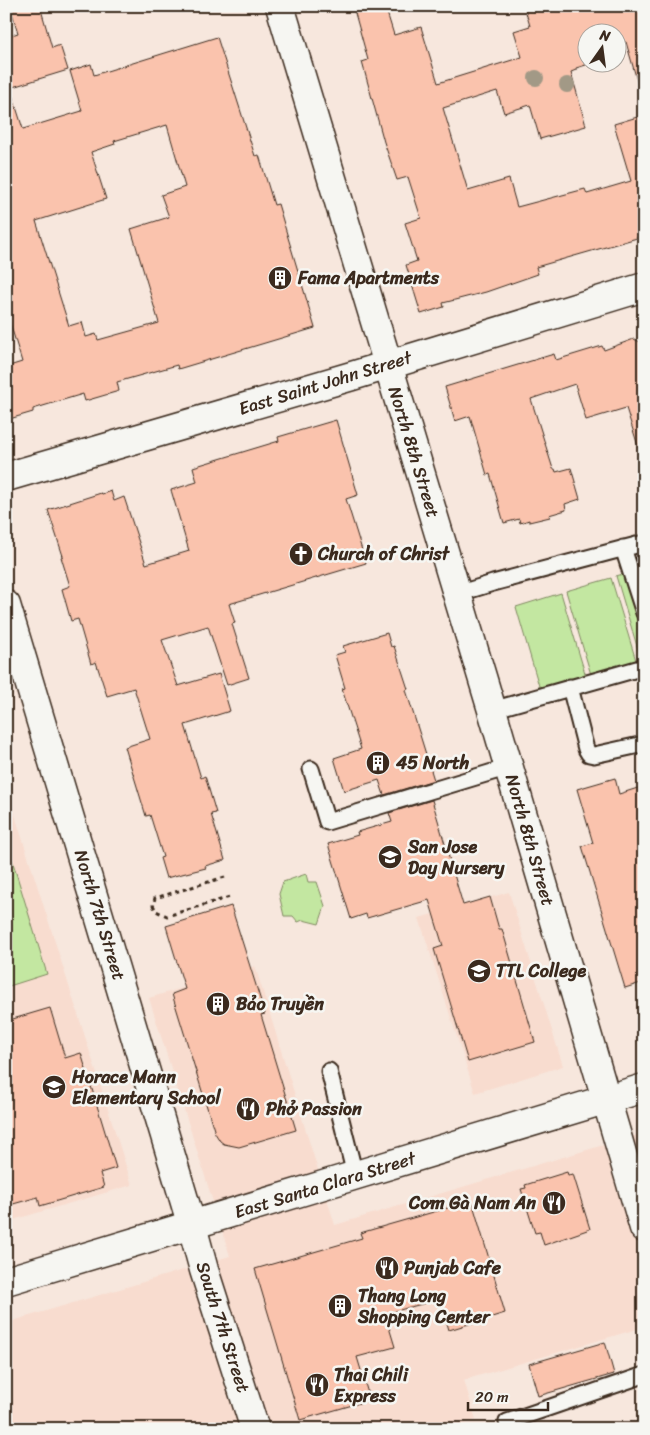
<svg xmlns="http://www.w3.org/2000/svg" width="650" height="1435" font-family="Sriracha,sans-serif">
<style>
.built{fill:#f8dccf}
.green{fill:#c3e7a1;stroke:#7f8860}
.building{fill:#fac3ad;stroke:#3b2a1e;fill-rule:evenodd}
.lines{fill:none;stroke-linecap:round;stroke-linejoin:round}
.service-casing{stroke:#3b2a1e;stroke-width:19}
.minor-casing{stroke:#3b2a1e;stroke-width:31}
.tertiary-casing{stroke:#3b2a1e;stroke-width:31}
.primary-casing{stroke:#3b2a1e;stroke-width:31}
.path{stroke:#3b2a1e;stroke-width:3;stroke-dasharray:4 4;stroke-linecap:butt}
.service{stroke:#f6f6f2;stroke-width:15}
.minor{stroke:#f6f6f2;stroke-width:28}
.tertiary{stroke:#f6f6f2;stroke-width:28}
.primary{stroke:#f6f6f2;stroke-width:28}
.tree{fill:#a29986}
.labels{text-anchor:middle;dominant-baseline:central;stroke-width:5;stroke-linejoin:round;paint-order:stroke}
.poi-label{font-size:18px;font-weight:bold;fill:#3b2a1e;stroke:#f6f6f2;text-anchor:start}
.street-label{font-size:18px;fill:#3b2a1e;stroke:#f6f6f2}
</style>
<rect width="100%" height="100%" fill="#f7e7dd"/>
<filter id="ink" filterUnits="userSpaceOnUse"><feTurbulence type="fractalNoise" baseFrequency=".02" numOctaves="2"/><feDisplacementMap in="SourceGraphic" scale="10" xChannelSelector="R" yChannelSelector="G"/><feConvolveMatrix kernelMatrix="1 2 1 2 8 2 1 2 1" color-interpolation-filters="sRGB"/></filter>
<g filter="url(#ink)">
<path class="built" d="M6,787L132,1185L6,1222Z
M509,892L563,1066L475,1093L419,918Z
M255,966L335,1225L644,1133V1327L464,1380L476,1420L447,1429H6V1323L230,1256L149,998Z"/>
<path class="green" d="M644,568V662L642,663L616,576Z
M611,578L637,664L592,678L566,591Z
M561,593L587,680L541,693L516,607Z
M6,840L47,974L6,987Z
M306,874L308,882H317L325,906L319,924L303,920L298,922L293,916H284L279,894L283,882Z"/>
<path class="building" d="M10,6H40L52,48L60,45L68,70L6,89V37L18,33Z
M353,6H385L394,35L421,27L438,83L522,57L514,31L530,26L524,6H644V83L638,84L626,42L618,45V32H588V54L583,55L586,65L576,68V70L571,72L586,126L540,139L530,105L504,113L497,91L443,108L468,191L509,179L517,207L585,189L587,194L631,181L614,124L644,115V236L536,267L538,274L486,292L443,303L444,307L421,314L406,265L417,261L405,223L421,218L408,177L397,180L384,142L362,62L368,60Z
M217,37L255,156L259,155L274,205L278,204L315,328L178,369L177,365L117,382L119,391L85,401L83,394L33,409V412L6,420V367L22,362L6,310V92L11,91L23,129L82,111L70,71L91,64L94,75ZM167,125L185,187L161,195L169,217L131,229L159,323L98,340L96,334L86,337L82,322L69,326L36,221L106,199L91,152L115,144L114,141Z
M634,339L644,344V449H639L626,408L586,420L575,384L531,399L553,469H555L556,472L571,468L580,499L565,504L566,510L549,515L550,517L529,522V520L520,523L519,519L504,523L490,474L487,475L470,416L455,421L445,387L554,354L556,360L602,346L604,350Z
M336,420L358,495L346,499L366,563L229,604L235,623L232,624L249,678L227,685L208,626L162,640L178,686L219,674L230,711L185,725L201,778L205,776L216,813L211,814L225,860L205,866L206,868L166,878L160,858L163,857L150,815L146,816L125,747L150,739L134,688L107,696L96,662L91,664L78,619L71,621L62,589L70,586L61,557L63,556L48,510L101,493L102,494L111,491L114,501L124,497L146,564L186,552L189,551L171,490L197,482L193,467L279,441L278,437Z
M387,633L391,647L394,646L408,689L406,690L434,780L384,795L379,780L344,791L334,758L361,749L342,689L345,688L335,655L345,652L343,646Z
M615,778L619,794L644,786V982L625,988L582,846L593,843L577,789Z
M432,800L463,905L490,897L499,929H502L535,1042L468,1062L434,949L443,946L429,900L367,918L366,914L351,919L328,844L358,835L357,832L392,822L389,813Z
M231,906L265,1014L261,1015L296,1130L239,1147L224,1144L220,1141L215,1133L172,994L185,989L166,926Z
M50,1008L65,1058L81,1053L116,1168L100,1173L104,1187L40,1206L38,1197L6,1206V1021Z
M567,1172L568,1175L573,1174L590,1229L544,1245L540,1232L535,1233L521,1189L526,1188L525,1185Z
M472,1201L505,1313L449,1330L440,1299L385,1314L395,1347L357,1357L370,1400L300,1420L255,1269L362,1238L360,1233Z
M605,1342L614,1374L538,1396L529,1364Z"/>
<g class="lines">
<g class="service-casing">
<path id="service" d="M623,548L644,613
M457,594L493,583L644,543
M570,687L586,749L589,754L594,755L644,744
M492,710L644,667
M311,769L327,822L509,767
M329,1071L355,1175
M507,1422L644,1375"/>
</g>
<g class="minor-casing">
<path id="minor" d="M280,6L492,710L644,1228
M6,477L352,376L644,287
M192,1226L204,1270L255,1429"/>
</g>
<g class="tertiary-casing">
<path id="tertiary" d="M6,605L192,1226"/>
</g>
<g class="primary-casing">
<path id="primary" d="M6,1281C219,1218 431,1151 644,1088"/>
</g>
<path class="path" d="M225,877L162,896L155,898L153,905L156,911L167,916L230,897"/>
<use href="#service" class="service"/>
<use href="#minor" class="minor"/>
<use href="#tertiary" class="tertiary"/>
<use href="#primary" class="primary"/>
</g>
<g class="tree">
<circle cx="536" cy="78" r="8"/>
<circle cx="567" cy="85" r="8"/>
</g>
</g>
<defs>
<g id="building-disc" transform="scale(1.25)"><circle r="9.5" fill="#3b2a1e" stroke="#f6f6f2"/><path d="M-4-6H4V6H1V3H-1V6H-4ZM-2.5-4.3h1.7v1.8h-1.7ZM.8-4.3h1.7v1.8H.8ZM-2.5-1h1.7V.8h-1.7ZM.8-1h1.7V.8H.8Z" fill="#fff"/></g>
<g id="church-disc" transform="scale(1.25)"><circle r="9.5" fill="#3b2a1e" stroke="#f6f6f2"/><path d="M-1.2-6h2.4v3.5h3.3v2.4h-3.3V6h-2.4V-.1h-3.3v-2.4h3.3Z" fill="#fff"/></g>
<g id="school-disc" transform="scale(1.25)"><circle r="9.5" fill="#3b2a1e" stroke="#f6f6f2"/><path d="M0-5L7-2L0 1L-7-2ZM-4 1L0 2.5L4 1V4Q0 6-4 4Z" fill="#fff"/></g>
<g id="university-disc" transform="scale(1.25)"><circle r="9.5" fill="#3b2a1e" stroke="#f6f6f2"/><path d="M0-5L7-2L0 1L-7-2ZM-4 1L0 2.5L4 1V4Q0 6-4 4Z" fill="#fff"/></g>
<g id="restaurant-disc" transform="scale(1.25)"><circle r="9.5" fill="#3b2a1e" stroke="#f6f6f2"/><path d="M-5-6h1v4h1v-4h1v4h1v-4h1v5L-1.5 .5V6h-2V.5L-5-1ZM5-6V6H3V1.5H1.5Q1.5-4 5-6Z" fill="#fff"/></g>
</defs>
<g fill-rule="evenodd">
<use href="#building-disc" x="280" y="278"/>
<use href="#church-disc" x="301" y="554"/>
<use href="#building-disc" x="378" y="763"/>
<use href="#school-disc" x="390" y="857"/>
<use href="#university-disc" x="479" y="971"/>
<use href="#building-disc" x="218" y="1004"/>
<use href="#school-disc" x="54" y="1087"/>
<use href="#restaurant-disc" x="248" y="1109"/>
<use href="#restaurant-disc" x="554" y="1203"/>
<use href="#restaurant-disc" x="387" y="1268"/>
<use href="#building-disc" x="340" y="1306"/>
<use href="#restaurant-disc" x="317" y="1385"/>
</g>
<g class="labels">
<g class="poi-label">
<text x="298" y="278">Fama Apartments</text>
<text x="318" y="554">Church of Christ</text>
<text x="396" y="763">45 North</text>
<text x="408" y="847">San Jose<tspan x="408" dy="21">Day Nursery</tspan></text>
<text x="496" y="971">TTL College</text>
<text x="236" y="1004">Bảo Truyền</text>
<text x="72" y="1077">Horace Mann<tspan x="72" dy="21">Elementary School</tspan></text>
<text x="266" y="1109">Phở Passion</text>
<text x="536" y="1203" text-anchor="end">Cơm Gà Nam An</text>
<text x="404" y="1268">Punjab Cafe</text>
<text x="358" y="1296">Thang Long<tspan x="358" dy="21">Shopping Center</tspan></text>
<text x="334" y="1375">Thai Chili<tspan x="334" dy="21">Express</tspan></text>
</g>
<g class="street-label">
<text transform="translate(325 383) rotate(-17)">East Saint John Street</text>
<text transform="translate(414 452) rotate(73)">North 8th Street</text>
<text transform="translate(530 840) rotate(74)">North 8th Street</text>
<text transform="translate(100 915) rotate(73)">North 7th Street</text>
<text transform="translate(325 1185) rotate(-17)">East Santa Clara Street</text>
<text transform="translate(223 1327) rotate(72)">South 7th Street</text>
</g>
</g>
<rect width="650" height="1435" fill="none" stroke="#f6f6f2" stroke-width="25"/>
<rect x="12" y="12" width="625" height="1410" fill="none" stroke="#3b2a1e" stroke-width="2" filter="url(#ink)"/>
<g transform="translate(602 48) rotate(14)"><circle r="24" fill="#f6f6f2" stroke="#aba49d"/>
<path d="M0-4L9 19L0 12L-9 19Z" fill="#3b2a1e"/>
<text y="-8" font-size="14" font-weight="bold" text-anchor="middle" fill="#3b2a1e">N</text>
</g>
<path d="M468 1402v8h80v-8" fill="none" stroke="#3b2a1e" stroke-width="2.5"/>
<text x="475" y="1402" font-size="15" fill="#3b2a1e" stroke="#f6f6f2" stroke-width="4" paint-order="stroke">20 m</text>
</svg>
